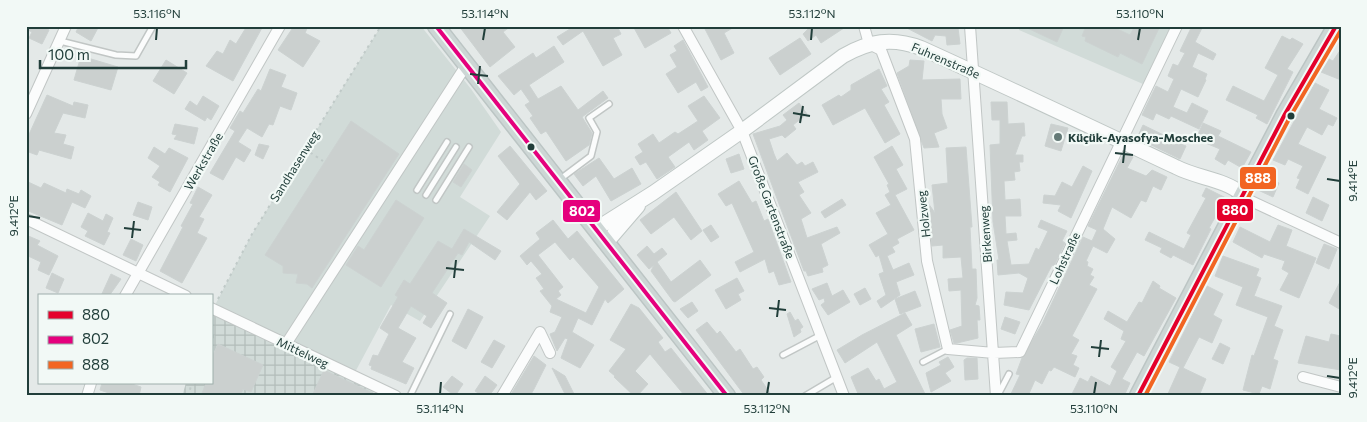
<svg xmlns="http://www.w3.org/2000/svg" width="1367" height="422" font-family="Commissioner,sans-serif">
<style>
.built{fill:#d1dbd8}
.industrial{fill:url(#industrial-grid)}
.building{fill:#cbd0cf;stroke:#ccd2d1;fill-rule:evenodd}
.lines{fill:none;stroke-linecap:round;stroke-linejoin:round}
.lane-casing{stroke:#c1c6c5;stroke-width:8}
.street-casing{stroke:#c1c6c5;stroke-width:12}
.secondary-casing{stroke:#bfc7c5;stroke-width:16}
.primary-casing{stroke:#bcc5c4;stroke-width:19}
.path{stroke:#c0cac8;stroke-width:2;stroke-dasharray:2.5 4;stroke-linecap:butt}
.lane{stroke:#fbfcfc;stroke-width:5}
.street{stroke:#fbfcfc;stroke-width:10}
.secondary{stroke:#fbfcfc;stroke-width:14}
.primary{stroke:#cdd6d5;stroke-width:16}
.bus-1-casing{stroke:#f2f9f6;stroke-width:8}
.bus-2-casing{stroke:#f2f9f6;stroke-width:8}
.bus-3-casing{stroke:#f2f9f6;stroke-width:8}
.bus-1{stroke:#e4002b;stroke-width:4}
.bus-2{stroke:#e5007d;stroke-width:4}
.bus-3{stroke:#f26522;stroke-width:4}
.ticks{fill:none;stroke:#213e3a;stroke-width:2}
.bus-dot{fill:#213e3a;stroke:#f2f9f6;stroke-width:2}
.poi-dot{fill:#657a77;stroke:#f2f9f6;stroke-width:2}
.labels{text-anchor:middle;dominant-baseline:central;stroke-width:4.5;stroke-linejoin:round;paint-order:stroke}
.street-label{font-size:12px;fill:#213e3a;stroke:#f2f9f6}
.poi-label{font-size:12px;font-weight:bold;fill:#213e3a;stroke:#f2f9f6;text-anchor:start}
.line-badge{stroke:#f2f9f6;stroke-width:2}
.badge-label{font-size:14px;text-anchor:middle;font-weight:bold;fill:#fff}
.neatline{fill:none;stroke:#213e3a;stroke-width:2}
.ticks-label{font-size:12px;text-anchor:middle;fill:#213e3a}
</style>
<defs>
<pattern id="industrial-grid" width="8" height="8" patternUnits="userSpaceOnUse" patternTransform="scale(1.25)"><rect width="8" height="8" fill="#d1dbd8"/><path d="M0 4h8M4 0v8" fill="none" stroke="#b3bdba"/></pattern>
</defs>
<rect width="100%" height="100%" fill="#e4e9e8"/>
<path class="built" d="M381,26H421L471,89L501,132L460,197L490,216L420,321L391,305L353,376L213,309L252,234Z
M1019,26H1171L1143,84L1019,30Z"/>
<path class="industrial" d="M211,313L374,387L373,396H182L186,383H211Z"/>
<path class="building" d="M26,26H40L49,30L42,44L29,38L32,32L26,29Z
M79,26H99L91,41L76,32Z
M247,26H263L233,81L206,66L217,51L223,54L230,40L236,44Z
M294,26H308L305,33L320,41L303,67L278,50Z
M459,26H511L503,32L515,47L490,67Z
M569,26H617L621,34L613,38L622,55L603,66L583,31L563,45L557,37L570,29Z
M633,26H667L671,33L645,48Z
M710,26H736L724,33L734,53L721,60L705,29Z
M811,26H847L821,43L816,35L808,41L803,34Z
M903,26L958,28L960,44L947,45L946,36L935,35L932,41Z
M1023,26H1064L1057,42Z
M1086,26H1111L1130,35L1135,26H1160L1142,64L1120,53L1118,57L1085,41L1086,37L1082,36Z
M1192,26H1203L1195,42L1216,54L1213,60L1198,53L1192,67L1207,74L1205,79L1206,80L1198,97L1181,89L1173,107L1187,113L1192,103L1208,111L1199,129L1171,116L1169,119L1156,113L1153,120L1142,115L1156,86L1168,92L1174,79L1168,76L1173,64L1178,66L1185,53L1180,51Z
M1282,36L1290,40L1292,38L1303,44L1287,69L1293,72L1267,124L1256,118L1258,115L1226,100L1233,86L1264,101L1278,75L1265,68Z
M800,38L811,54L780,75L769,58Z
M683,40L708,87L701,91L696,82L678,93L666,74L677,67L670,55L677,51L674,46Z
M554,46L564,62L529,85L538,99L561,86L578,110L603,91L608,98L582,117L592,133L589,145L566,161L546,131L541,134L530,118L533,116L525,105L530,102L521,89L514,95L498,76L533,53L536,58Z
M1341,49V80L1321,72L1329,59L1333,61Z
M81,56L118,67L111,90L74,80Z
M166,60L187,73L174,94L153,81Z
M910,60L924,61L922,80L960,79L961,99H941L942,114L947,128L934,133L939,147L924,148L897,73L909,66Z
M270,69L286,75L281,87L297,93L291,110L280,106L273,125L269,124L262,137L247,128L238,142L251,150L244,162L236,157L223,180L210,173L235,131L230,128L240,111L243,113L258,89L261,91Z
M879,69L887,86L881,89L889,102L884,105L900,134L885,143L865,108L833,125L822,105L839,95L841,97L851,90V85Z
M1315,83L1329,90L1319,109L1337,118L1333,126L1328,124L1322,135L1307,127L1298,144L1326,157L1308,194L1296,188L1300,179L1297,178L1303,166L1288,159L1285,165L1273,160Z
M47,95L73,106L74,102L88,105L85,118L63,113L54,133L66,135L63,144L74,147L71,159L39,150L37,155L26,151V141Z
M203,96L219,106L211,120L207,117L205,121L185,109L190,101L197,106Z
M704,96L720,118L702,131L708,140L694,150L689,142L668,157L675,167L657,179L646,162L640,165L635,157L643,152L638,144L653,134L659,143L675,132L678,134L698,121L688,106Z
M991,102H1007L1008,124L1024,123L1025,136H1022L1015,155H1023V162H1019L1020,171L1014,172L1015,180L1004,181L1005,200L1020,199L1021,216H1005L1006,234L1016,233L1017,240L1007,241L1011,265L1029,264L1036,248L1039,250L1048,231L1038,227L1041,220L1067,231L1062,241L1065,243L1054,266L1052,265L1029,310L1004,305L1006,292L1023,293L1028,278L1019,273L998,275L997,260H999L993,222L990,145L1000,144V120H992Z
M799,103L807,114L793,125L796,129L785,138L782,135L769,139L774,154L777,161L787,153L797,165L802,162L805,166L813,162L818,172L798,182L804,192L799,195L811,213L801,219L807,238L837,227L840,233L821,244L828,265L822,268L823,272L808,276L806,271H804L753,134L780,126L787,120L783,115Z
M351,121L399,154L312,288L307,284L296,283L298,274L283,273V266L265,255Z
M1203,123L1221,131L1218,136L1251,152L1242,168L1228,160L1225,165L1215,159L1220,149L1196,139Z
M175,124L198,128L194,144L174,139L177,135L172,134Z
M1051,124L1068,128L1061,151L1045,146Z
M1143,125L1186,146L1180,159L1137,138Z
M259,144L269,146L263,159L255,155Z
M510,146L547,191L536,200L530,192L507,220L497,212L520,184L498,156Z
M892,146L903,165L896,169L907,189L895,195L914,230L897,239L899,243L892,247L895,252L887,256L893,270L909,263L914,275L896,282L900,295L881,308L877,301L886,295L879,274L884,272L879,255L876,257L869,245L888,234L876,213L891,205L885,195L890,192L887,185L889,184L874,157Z
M154,147L165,154L169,148L188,158L170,192L158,185L160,182L152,177L160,166L148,158Z
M966,147L972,227H970L972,269H976L977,298L975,305L979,306L980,320H977L978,338L957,343H954L950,330L962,326L961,290L949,291L948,279L963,278L961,257L943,258V245L932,246L928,203L935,213L932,185L948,183L946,148Z
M1124,153L1133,157L1127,168L1146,176L1152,170L1167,177L1161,190L1153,186L1146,202L1141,200L1131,218L1112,207L1103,229L1115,239L1107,253L1093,246L1086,261L1088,262L1087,266L1093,269L1090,275L1094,277L1089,285L1097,289L1072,336L1079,340L1071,354L1077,356L1073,365L1079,368L1075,377L1054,367L1051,371L1049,370L1042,384L1035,380L1028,396H1010L1020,375L1016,374L1022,358L1042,324L1083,237L1092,241L1097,230L1088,226Z
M739,154L744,169L731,173L726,159Z
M599,158L614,179L632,168L641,184L611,201L596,176L583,186L574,174Z
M464,164L472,170L461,187L453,182Z
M1083,166L1092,171L1071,218L1058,211L1061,205L1043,203L1044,195L1055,196L1062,182L1072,187Z
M1265,176L1279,183L1273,197L1258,190Z
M26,181L41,188L44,183L66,193L67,189L79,194L81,190L91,196L85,208L72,202L62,225L26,210Z
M739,181L752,203L756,201L764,221L768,219L791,282L779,285L774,271L769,273L765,259L740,272L735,262L754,252L732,203L726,206L718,194Z
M198,187L212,195L199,217L204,219L197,233L207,238L182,283L160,271L183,227L181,226L193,204L190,203Z
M1206,188L1226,198L1209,228L1211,229L1193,265L1173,255L1171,258L1160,252L1162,248L1145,240L1149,232L1184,249L1191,235L1187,233L1206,198L1202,196Z
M676,192L702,231L691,240L674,217L651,234L640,220Z
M1313,197L1329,205L1322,221L1306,213Z
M842,199L846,205L825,218L821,212Z
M396,200L424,218L381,287L346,265L358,246L364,250Z
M138,202L152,207L148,220L133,215Z
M88,213L103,221L106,214L113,218L107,232L110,233L104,245L85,236L88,231L81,227Z
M553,220L568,239L577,231L624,289L608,303L605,299L592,325L578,318L572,332L594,345L580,368L561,358L568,339L565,338L557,351L550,334L555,332L562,317L550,312L552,306L540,291L544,289L536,278L542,274L531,261L527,265L520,256L540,239L536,233ZM555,242L570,260L573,257L599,287L586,313L556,299L561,295L558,291L563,287L538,255Z
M711,225L719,237L711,242L703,230Z
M1278,225L1292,230L1286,246L1316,258L1299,298L1280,290L1289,273L1282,269L1285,261L1264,254L1262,258L1233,242L1240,227L1270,242Z
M464,229L501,251L495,260L469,242L462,255L458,253L432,293L447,303L431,328L423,323L427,316L411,306L398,328L416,338L402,362L414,368L406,384L371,369L372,366L369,365L373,355L378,356L389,334L380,328L398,297L395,295L404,280L410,284L438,241L452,249Z
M26,235L40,241L37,245L58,256L49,275L38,270L41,262L26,255Z
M131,239L143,245L136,261L123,255Z
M1324,244L1337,249L1329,269L1316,263Z
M647,246L654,254L662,248L667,254L657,262L671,282L700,260L711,275L675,302L673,301L651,271L654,265L649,269L637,255Z
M1223,256L1259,269L1256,276L1261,278L1254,296L1282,306L1274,326L1283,330L1273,359L1278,361L1270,389L1262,386L1259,394L1243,390L1252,355L1254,356L1268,317L1236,305L1243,287L1215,276Z
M52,273L64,279L58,293L46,288Z
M111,274L121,279L109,296H101Z
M737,278L744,291L738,294L741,300L726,309L715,290Z
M1341,280V310L1329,303Z
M1153,281L1160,286L1159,288L1176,298L1144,356L1137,352L1122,379L1130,383L1124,396H1071L1080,378L1088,382L1091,376L1110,386L1117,371L1111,367L1126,341L1121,339L1124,331L1104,319L1108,311L1127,322L1139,302L1142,303Z
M827,283L832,296L843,290L850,302L828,315L821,305L825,302L824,298L819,300L812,289Z
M1207,286L1223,294L1213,315L1222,320L1212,343L1199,337L1183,368L1206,379L1199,396H1167L1180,367L1169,362Z
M865,288L871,299L860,305L854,294Z
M915,291L921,306L900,314L895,299Z
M692,302L698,311L688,318L680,309Z
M631,304L639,308L663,338L658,342L665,352L671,348L709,396H685L650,354L635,371L648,384L637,396H634L614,377L615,376L609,371L626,349L610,340Z
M468,309L483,317L466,349L452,341Z
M790,312L795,321L798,319L803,327L800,329L801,332L794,337L787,314Z
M905,313L912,325L896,335L926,396H859L851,377L868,368L876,381L879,379L884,389L897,382L877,342L845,363L837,350L862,335Z
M1005,317L1020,322L1015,334L1001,329Z
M707,322L717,334L720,331L736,352L740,349L753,369L757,367L764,377L761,380L772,396H745L696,330Z
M934,324L940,347L921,352L915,329Z
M1331,334L1341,336V370L1298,363L1306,336L1329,342Z
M494,340L505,346L492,368L481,362Z
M1220,343L1230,348L1223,364L1212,359Z
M218,344L263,365L251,392L243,389L240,396H201L206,383H211V359Z
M534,356L546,365L534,389L530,396H510Z
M948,357L954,367L945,373L951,381L931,392L926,373L941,365L939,362Z
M967,358H977L978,379L965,380L964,360Z
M552,368L565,376L575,396H566Z
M324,370L379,396H312Z
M452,376L463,384L455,396L443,387Z
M485,376L497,385L489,396H483L475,391Z
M102,383H129L141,387L139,396H118L100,390Z"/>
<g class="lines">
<g class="lane-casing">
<path id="lane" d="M60,41L116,55L136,56L153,26
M559,180L591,156L597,132L589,118L609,104
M417,190L447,142
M426,195L456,147
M436,200L469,147
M783,355L821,335
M923,362L948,349
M998,395L1009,374
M410,396L450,314
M805,396L837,377"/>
</g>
<g class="street-casing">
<path id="street" d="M683,26L742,131L844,396
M864,26L869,44L881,50L915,139L927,261L948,349L994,353L1020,352L1177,26
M970,26L996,396
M26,114L66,26
M1242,194L1251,201L1341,243
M26,219L186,296
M125,296L280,26
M211,308L396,396
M286,344L467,64
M1303,377L1341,387
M87,396L91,383
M502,396L540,332L550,353"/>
</g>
<g class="secondary-casing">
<path id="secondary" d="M596,229L653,193L742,131L843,56C869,41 892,37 921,48C1007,87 1091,127 1176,167C1197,178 1224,179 1242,194
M607,242L638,206"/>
</g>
<g class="primary-casing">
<path id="primary" d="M436,26L727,396
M1138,396L1285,114L1336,26"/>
</g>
<path class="path" d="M305,149L323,161
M218,299L252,234L381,26
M211,330L214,336L211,341
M188,396L192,383"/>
<use href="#lane" class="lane"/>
<use href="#street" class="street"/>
<use href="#secondary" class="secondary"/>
<use href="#primary" class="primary"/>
<g class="bus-1-casing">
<path id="bus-1" d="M1138,396L1285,114L1336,26"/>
</g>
<g class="bus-2-casing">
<path id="bus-2" d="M436,26L727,396"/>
</g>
<g class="bus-3-casing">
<path id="bus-3" d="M1145,396L1290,117L1341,30"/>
</g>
<use href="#bus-1" class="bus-1"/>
<use href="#bus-2" class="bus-2"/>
<use href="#bus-3" class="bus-3"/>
</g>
<path class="ticks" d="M156,40L157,28M483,40L485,28M811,40L812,28M1138,40L1140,28M470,74L488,76M478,84L480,66M793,113L810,116M800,123L803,106M1115,153L1133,155M1123,163L1125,145M1327,179L1340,181M28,216L40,218M124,228L141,230M132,238L134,221M446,268L464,270M454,278L456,260M769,308L786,310M777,317L779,300M1091,347L1109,349M1099,357L1101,340M1327,376L1340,378M440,394L441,382M767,394L769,382M1094,394L1096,382"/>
<g class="bus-dot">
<circle cx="1291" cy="116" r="4.5"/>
<circle cx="531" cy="147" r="4.5"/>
</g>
<circle class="poi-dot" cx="1058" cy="137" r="5"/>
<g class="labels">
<g class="street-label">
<text transform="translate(946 60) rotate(23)">Fuhrenstraße</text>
<text transform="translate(203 161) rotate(-60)">Werkstraße</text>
<text transform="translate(294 166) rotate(-58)">Sandhasenweg</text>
<text transform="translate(772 207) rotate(69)">Große Gartenstraße</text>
<text transform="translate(923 214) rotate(-96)">Holzweg</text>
<text transform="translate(985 234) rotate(-94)">Birkenweg</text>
<text transform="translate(1064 258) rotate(-65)">Lohstraße</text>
<text transform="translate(303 352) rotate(25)">Mittelweg</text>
</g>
<g class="poi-label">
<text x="1068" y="137">Küçük-Ayasofya-Moschee</text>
</g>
</g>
<g class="line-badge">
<rect x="1239" y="166" width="38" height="24" rx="5" fill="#f26522"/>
<rect x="1216" y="198" width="38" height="24" rx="5" fill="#e4002b"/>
<rect x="562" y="199" width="39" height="24" rx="5" fill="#e5007d"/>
</g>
<g class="badge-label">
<text x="1258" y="183">888</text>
<text x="1235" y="215">880</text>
<text x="582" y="216">802</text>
</g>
<rect width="1367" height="422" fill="none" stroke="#f2f9f6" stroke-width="55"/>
<rect x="38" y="294" width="175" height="90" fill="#f2f9f6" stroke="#9eaeab"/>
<rect x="48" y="311" width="25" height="8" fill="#e4002b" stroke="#9eaeab"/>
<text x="82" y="320" font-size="15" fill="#213e3a">880</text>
<rect x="48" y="336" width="25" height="8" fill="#e5007d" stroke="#9eaeab"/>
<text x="82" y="344" font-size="15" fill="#213e3a">802</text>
<rect x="48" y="361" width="25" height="8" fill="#f26522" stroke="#9eaeab"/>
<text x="82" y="370" font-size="15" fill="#213e3a">888</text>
<path d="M40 60v8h146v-8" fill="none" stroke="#213e3a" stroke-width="2.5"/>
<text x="48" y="60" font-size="15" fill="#213e3a" stroke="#f2f9f6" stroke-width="4" paint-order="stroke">100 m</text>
<rect x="28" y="28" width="1312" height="366" class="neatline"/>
<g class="ticks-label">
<text x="157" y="18">53.116°N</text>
<text x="485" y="18">53.114°N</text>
<text x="812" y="18">53.112°N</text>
<text x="1140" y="18">53.110°N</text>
<text transform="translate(1353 181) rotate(-90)" y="4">9.414°E</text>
<text transform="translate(14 216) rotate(-90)" y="4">9.412°E</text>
<text transform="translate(1353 378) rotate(-90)" y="4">9.412°E</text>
<text x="440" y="413">53.114°N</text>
<text x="767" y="413">53.112°N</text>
<text x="1094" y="413">53.110°N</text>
</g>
</svg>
